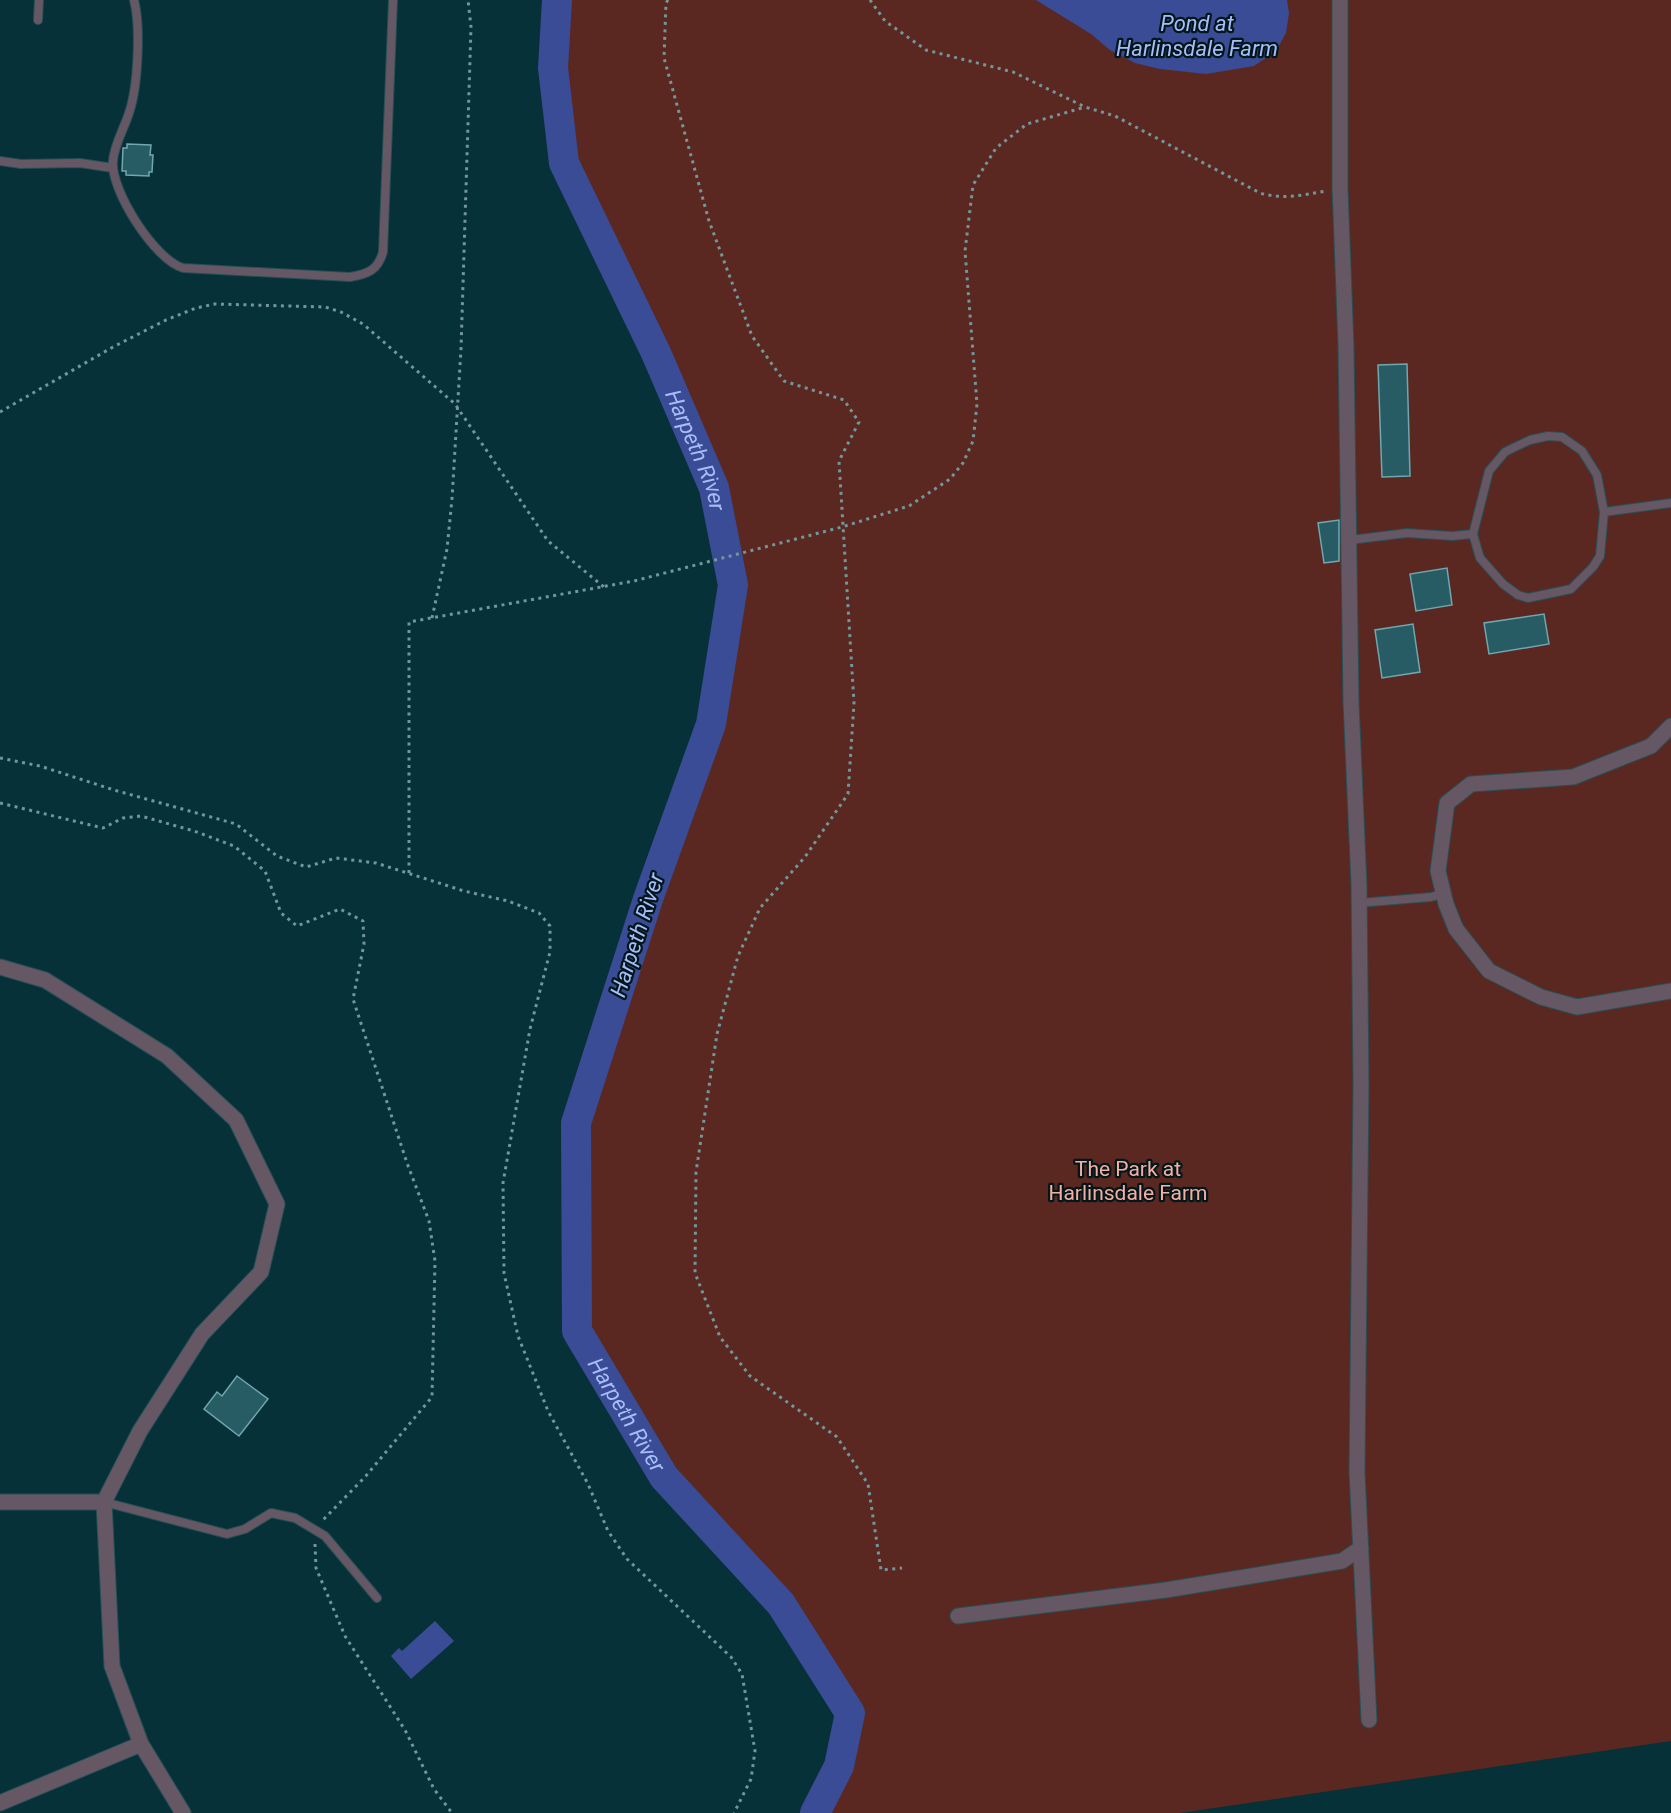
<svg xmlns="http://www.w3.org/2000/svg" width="1671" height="1813" font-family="Roboto,sans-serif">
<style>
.green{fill:#5a2820}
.water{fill:#394c95}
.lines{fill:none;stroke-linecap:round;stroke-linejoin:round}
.river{stroke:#394c95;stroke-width:30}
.building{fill:#275c65;stroke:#71a7b0;stroke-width:1.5}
.lane-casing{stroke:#275056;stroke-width:10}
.street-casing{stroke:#275056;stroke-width:17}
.path{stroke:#73969c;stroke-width:3;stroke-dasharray:3 4.5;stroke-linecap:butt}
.lane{stroke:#655764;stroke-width:8}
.street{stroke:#655764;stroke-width:15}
.labels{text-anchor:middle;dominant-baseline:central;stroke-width:4.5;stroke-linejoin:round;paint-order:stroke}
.park-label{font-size:21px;fill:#f7ada0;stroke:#02171b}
.water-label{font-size:22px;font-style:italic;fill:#a7bcf9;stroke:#02171b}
</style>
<rect width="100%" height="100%" fill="#063138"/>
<path class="green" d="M557,0H1671V1741L1180,1813H815L839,1766L849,1713L781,1604L664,1477L577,1331L576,1123L648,899L711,724L733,585L714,488L656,353L564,163L553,68Z"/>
<path class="water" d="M1036,0H1287L1289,13L1286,33L1276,51L1254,66L1206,74L1160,69L1135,63L1110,50L1091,34Z
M435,1621L454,1641L411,1679L391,1656L399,1648L402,1651Z"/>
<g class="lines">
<path class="river" id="s1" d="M557,0L553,68L564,163L656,353L714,488L733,585L711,724L648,899L576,1123L577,1331L664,1477L781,1604L850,1713L839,1766L815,1813"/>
</g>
<path class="building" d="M127,144L151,145L150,155H153L152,172H149V176L126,175V171H122L123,148H127Z
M1407,364L1410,476L1382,477L1378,365Z
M1339,520V561L1324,563L1318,523Z
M1447,568L1452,605L1416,611L1410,574Z
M1544,614L1549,644L1489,654L1484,623Z
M1413,624L1420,672L1382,678L1375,630Z
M237,1376L268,1399L239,1436L204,1409L217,1392L222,1396Z"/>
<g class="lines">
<g class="lane-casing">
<path id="lane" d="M134,0C141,27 138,87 129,113C124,129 114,145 113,161C110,190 155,260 183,268L350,277C368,274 378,270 383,252L393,0
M38,20L39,0
M0,161L21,164L80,163L113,168
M1604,512L1671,503
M1350,540L1407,533L1452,536L1473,534L1480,558L1503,584L1518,595L1528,598L1571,589L1593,567L1600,556L1604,512L1597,475L1582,451L1562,437L1548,436L1530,440L1513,448L1505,452L1489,471L1473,534
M1359,903L1431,897L1444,893
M104,1502L227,1534L245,1529L271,1513L295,1518L325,1536L377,1598"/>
</g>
<g class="street-casing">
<path id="street" d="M1340,0V188L1346,346L1351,702L1359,885L1361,1085L1357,1472L1369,1720
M1671,726L1651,746L1573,777L1471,784L1447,803L1438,871L1446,904L1456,929L1489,971L1541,997L1577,1007L1671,991
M0,967L45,980L167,1056L236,1120L277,1204L261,1272L202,1334L140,1431L104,1502L112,1666L141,1744L183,1813
M0,1502H104
M958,1616L1166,1590L1342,1561L1361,1548
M0,1803L141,1744"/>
</g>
<path class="path" d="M668,0L666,3L664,58L709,221L752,336L784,381L844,400L859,422L839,461L854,703L848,794L805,857L760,908L738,956L717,1034L696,1172L695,1273L720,1337L750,1376L837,1437L868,1484L881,1570L902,1568
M870,0L885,21L926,50L1013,72L1085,107L1115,116L1260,193C1283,200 1303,195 1326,191
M0,412L113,347L166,320L196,308L215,304L325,307L341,312L363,324L455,404L548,541L604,587
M432,618L447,549L452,499L461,349L471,27L468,0
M0,758L40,766L114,790L236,824L277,856L306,867L336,858L376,863L464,891L508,901L539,913L550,926V952L530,1029L503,1183L504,1273L518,1336L548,1411L588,1484L608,1531L627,1559L731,1657L742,1674L755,1751L751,1779L734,1813
M0,803L103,828L123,818L141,816L194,831L234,846L265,871L281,913L297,926L340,909L363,921L364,944L353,999L407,1163L429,1221L435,1261L432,1397L365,1477L321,1522
M409,873V622L634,581L842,527L909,506L950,479L963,463L973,441L977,404L965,251L973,185L996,148L1027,124L1085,107
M315,1544L316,1568L345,1636L405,1730L434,1789L452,1813"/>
<use href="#lane" class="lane"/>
<use href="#street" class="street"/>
</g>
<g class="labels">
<g class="park-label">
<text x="1128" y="1169">The Park at<tspan x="1128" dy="24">Harlinsdale Farm</tspan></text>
</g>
<g class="water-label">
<text x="1197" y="23">Pond at<tspan x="1197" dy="25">Harlinsdale Farm</tspan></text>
<text stroke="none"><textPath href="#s1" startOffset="480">Harpeth River</textPath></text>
<text transform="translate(637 935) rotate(-72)">Harpeth River</text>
<text stroke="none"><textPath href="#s1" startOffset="1488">Harpeth River</textPath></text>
</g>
</g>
</svg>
